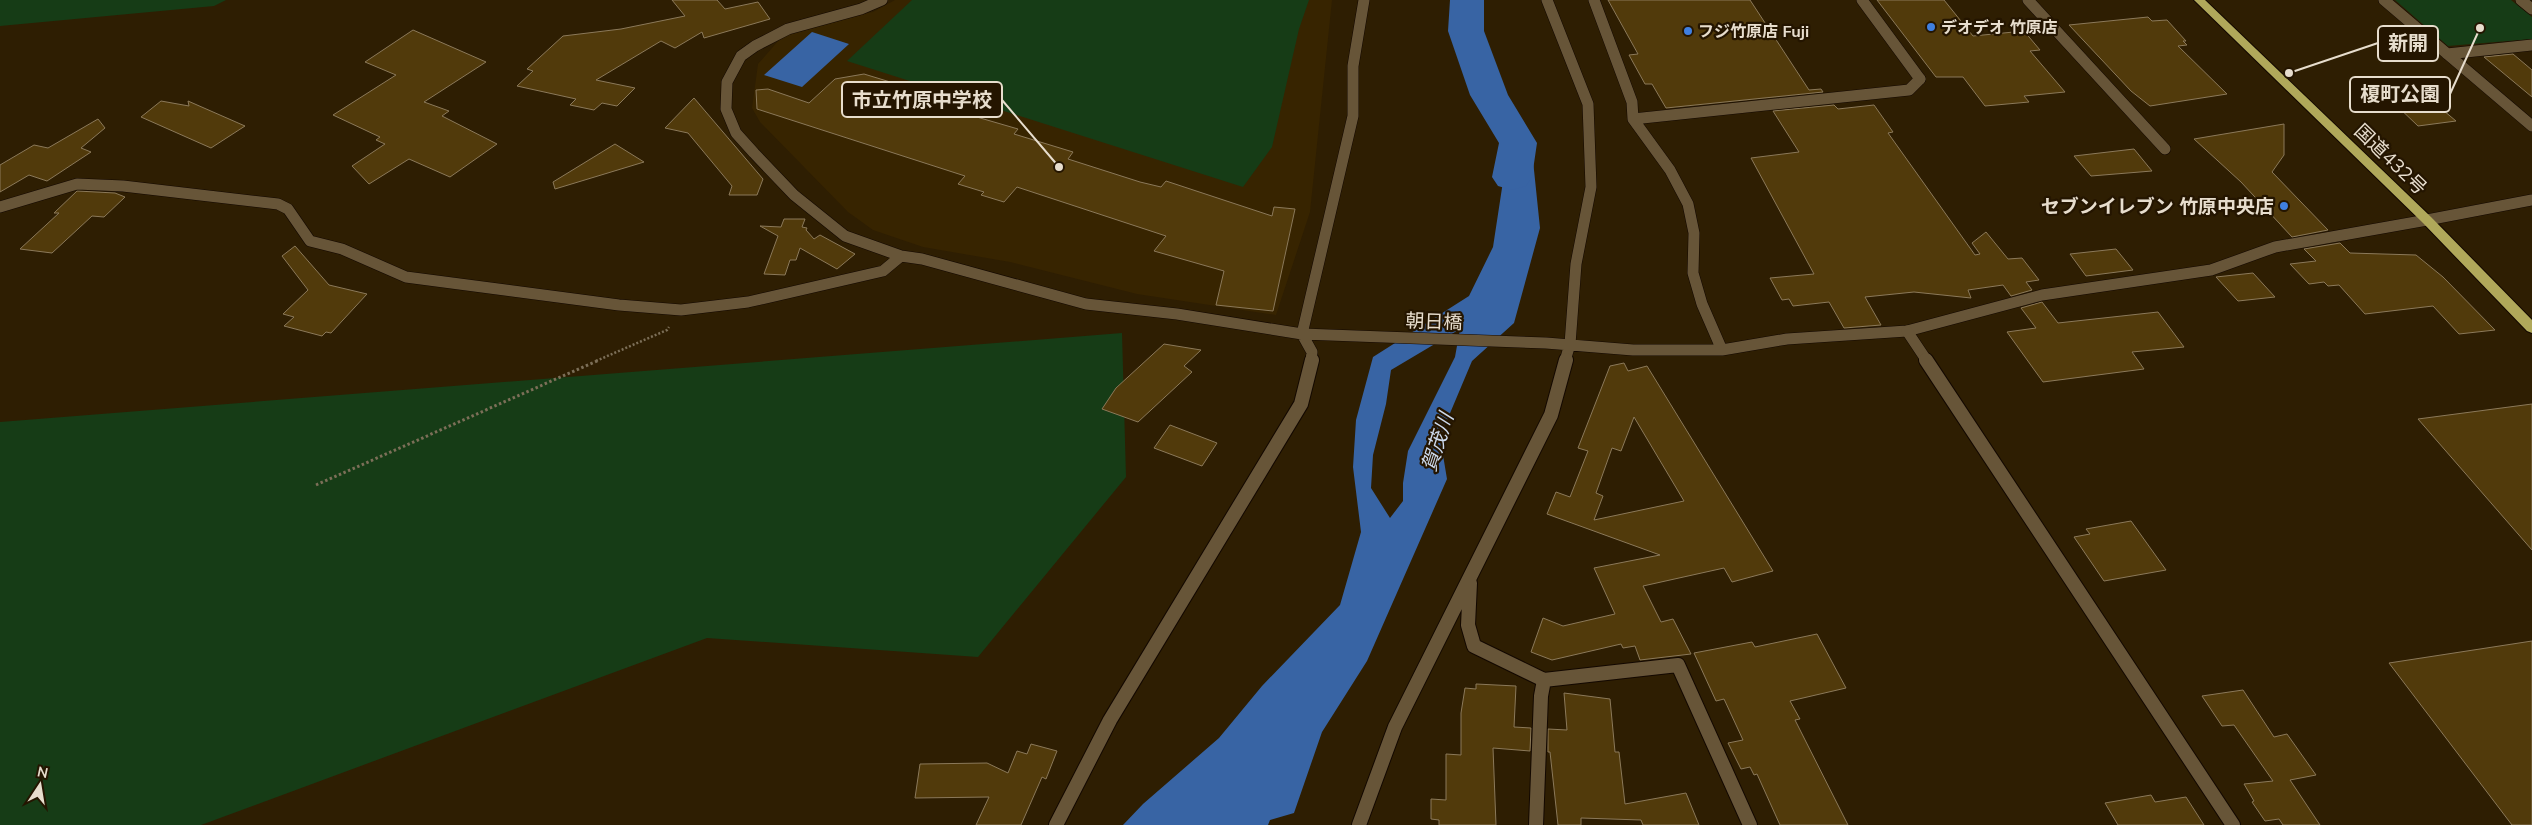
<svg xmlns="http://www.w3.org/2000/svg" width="2532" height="825" font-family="Mulish,'Noto Sans JP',sans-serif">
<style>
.built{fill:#372400}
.green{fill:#163c16}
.water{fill:#3864a4;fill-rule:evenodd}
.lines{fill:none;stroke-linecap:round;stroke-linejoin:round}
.river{fill:#3864a4;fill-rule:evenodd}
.building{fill:#513a0b;stroke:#8b795a;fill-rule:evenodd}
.minor-far1-casing{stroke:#130800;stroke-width:12}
.minor-casing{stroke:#130800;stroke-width:16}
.tertiary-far1-casing{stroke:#130800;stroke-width:12}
.tertiary-casing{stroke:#130800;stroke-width:16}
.trunk-casing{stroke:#130800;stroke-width:2}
.path-far1{stroke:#7c6f58;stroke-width:2.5;stroke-dasharray:2 2;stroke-linecap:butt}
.path{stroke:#7c6f58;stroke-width:3;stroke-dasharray:2.5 2.5;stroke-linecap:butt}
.minor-far1{stroke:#675538;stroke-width:11}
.minor{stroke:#675538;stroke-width:14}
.tertiary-far1{stroke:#675538;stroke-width:11}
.tertiary{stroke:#675538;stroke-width:14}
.trunk{fill:#b0a85a;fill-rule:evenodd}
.shop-dot{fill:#3f7fe0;stroke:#241500;stroke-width:2}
.labels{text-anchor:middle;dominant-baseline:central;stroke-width:4.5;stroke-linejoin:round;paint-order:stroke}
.far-poi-label{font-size:16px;font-weight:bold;fill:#e7ddcd;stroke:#241500;text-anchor:start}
.street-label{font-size:19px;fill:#e7ddcd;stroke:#241500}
.poi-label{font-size:19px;font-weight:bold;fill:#e7ddcd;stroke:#241500;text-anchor:end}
.water-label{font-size:20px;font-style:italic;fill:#cddaec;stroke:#241500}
.leader{fill:none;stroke:#e7ddcd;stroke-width:2}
.callout-dot{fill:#e7ddcd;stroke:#241500;stroke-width:2}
.callout{fill:#241500;stroke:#e7ddcd;stroke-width:2}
.callout-label{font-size:20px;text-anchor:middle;font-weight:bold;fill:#e7ddcd}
</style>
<rect width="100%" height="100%" fill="#2e1e02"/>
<path class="built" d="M895,0H1332L1310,212L1276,315L1137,294L1010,262L923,247L873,230L848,212L760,122L752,108L758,64L779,40L794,31L819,23L873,12Z"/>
<path class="green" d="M0,0H226L214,6L0,26Z
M912,0H1309L1299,29L1272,147L1243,187L847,61Z
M2395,0H2511L2532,17V39L2448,46Z
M1122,333L1126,477L978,657L707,638L201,825H0V422Z"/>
<path class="water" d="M812,32L849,44L802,87L764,75Z
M1504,118L1531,141L1540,228L1514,323L1472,361L1440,437L1447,479L1367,661L1322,732L1294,813L1270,820L1268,825H1123L1143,804L1219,738L1262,686L1340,605L1361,532L1353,467L1356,420L1373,357L1469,296L1493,247L1509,142ZM1460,329L1455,357L1408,451L1403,483V501L1390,518L1371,488L1373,455L1386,404L1391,370Z"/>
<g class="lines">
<path class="river" d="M1450,0H1484V31L1508,95L1537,143L1532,177L1526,186L1512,190L1498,186L1492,177L1499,143L1470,95L1448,31Z"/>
</g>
<path class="building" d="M672,0H717L725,9L758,2L770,19L704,38L702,32L675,48L661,41L596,80L635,88L617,106L602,103L594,110L570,105L576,99L517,86L533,71L527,69L563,36L621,29L685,16Z
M1608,0H1750L1809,90L1821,89L1823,92L1666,108L1652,84H1645L1629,55L1638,54Z
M1877,0H1944L1973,36L2024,31L2040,50L2030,51L2065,92L2024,96L2029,102L1985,106L1963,77H1936Z
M2148,17L2152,21L2167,20L2186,41H2183L2187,45L2178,46L2227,94L2150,106L2131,91L2069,25Z
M413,30L486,62L424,102L449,111L442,116L497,144L450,177L409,159L369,184L352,166L385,144L376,140L380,137L333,115L396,75L365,62Z
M2513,54L2532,70V97L2484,57Z
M864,74L969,106L963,113L1018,129L1014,134L1073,152L1068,159L1140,182L1161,187L1166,181L1272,216L1274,207L1295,209L1273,311L1216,305L1224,271L1154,251L1166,236L1017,187L1004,202L981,195L984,192L958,184L965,176L757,109L756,90L768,89L809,103L835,79Z
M694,98L763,179L757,195H729L732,186L688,133L665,128Z
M2431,100L2456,121L2418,126L2394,103Z
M161,101L189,106L188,101L245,126L211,148L141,117Z
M1834,105L1838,109L1874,105L1893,132L1888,133L1975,255L1980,254L1972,243L1986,232L2008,259L2022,258L2039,280L2026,282L2032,290L2011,296L2003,285L1968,290L1971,298L1914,292L1865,297L1881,325L1844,328L1829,302L1793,306L1789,299L1782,300L1770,278L1814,274L1751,158L1799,152L1773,111Z
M98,119L105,128L81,148L91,152L47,181L29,175L0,192V165L34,145L48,148Z
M2284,124V155L2272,172L2328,230L2292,237L2241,182L2194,139Z
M615,144L644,162L555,189L553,182Z
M2134,149L2152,171L2091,176L2074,156Z
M77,191L115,193L125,197L104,217L92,216L52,253L20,249L59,213H54Z
M784,219H805L802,227L807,228L806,230L814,239L820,235L855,254L837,269L800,248L796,260H790L785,275L764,274L778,236L760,226L781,227Z
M2340,243L2350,253L2416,255L2443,277L2495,330L2459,334L2433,306L2365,314L2339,285L2328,286L2324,282L2309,284L2290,264L2316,261L2304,249Z
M295,246L329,285L367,294L331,333L326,332L322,336L284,326L294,317L283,314L308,290L282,256Z
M2116,249L2133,270L2086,276L2070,254Z
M2253,273L2275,297L2238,301L2216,277Z
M2042,302L2058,323L2158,312L2184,347L2132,352L2144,369L2043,382L2007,332L2036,328L2021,308Z
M1164,344L1201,350L1184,366L1192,372L1138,422L1102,409L1116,388Z
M1624,363L1628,371L1647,366L1773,571L1732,582L1724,568L1643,586L1661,622L1673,619L1691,654L1640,660L1635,646L1623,648L1621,644L1552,660L1531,652L1543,618L1563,626L1615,614L1594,568L1660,555L1547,514L1556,492L1570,497L1588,451L1578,448L1610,366ZM1634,417L1684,501L1594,520L1603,496L1596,493L1612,448L1621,451Z
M2532,404V550L2418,419Z
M1170,425L1217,443L1202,466L1154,448Z
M2131,521L2166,570L2104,581L2074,537L2090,534L2086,529Z
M1817,634L1846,688L1790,701L1800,719L1795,720L1848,825H1780L1757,774L1754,775L1750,767L1741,769L1728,743L1743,740L1724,699L1716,701L1694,653L1752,642L1755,647Z
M2532,641V825H2512L2389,663Z
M1476,684L1516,686L1514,727L1531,728L1530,751L1493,748L1496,825H1439V820L1431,819V799L1446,800V754L1461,755V713L1465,688L1476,689Z
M2243,690L2274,737L2287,734L2316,775L2290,780L2320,825H2283L2279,819L2265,821L2252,802L2254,801L2244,784L2273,781L2234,725L2222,726L2202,696Z
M1564,693L1610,699L1615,752H1619L1625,804L1686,793L1699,825H1643L1641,820L1581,818V825H1558L1550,752H1548V729L1567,730Z
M1031,744L1057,751L1046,779L1042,777L1021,825H976L989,797L915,798L920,764L987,763L1008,773L1017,751L1027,754Z
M2151,795L2155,802L2186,797L2204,825H2118L2105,803Z"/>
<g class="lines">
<g class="minor-far1-casing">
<path id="minor-far1" d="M882,0L861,9L788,29L755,46L741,56L727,82L726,109L736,133L754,153L794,195L845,236L901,256L922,259L1086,304L1177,314L1302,334L1546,343L1633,350H1722L1787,339L1907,331L2042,295L2211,270L2275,247L2427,220
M1547,0L1588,104L1591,187L1576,264L1570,344L1565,361
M1594,0L1632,102L1633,119L1670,170L1688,204L1694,233L1693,273L1702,304L1722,350
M2028,0L2165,149
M2384,0L2532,126
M2521,0L2532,9
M2447,54L2532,45
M1633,119L1909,90L1920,79
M0,207L77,184L123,186L278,204L288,209L310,241L342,249L406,277L619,305L681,310L748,302L883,271L901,256
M1311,361L1312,352L1302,334L1353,116V66L1364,0"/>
</g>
<g class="minor-casing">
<path id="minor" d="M1470,583L1468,625L1474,646L1544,680L1541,696L1536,825
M1544,680L1678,665L1750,825
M1056,825L1110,720L1301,404L1312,360
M1359,825L1395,727L1551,415L1566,360"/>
</g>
<g class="tertiary-far1-casing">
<path id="tertiary-far1" d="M1862,0L1920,79
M2427,220L2532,200
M1907,331L1927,361"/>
</g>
<g class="tertiary-casing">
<path id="tertiary" d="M1926,360L2233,825"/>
</g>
<g class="trunk-casing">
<path id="trunk" d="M2194,0H2205L2431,217L2532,320V333L2527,331L2423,223Z"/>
</g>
<path class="path-far1" d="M596,361L667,330L669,327"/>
<path class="path" d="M316,485L599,360"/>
<use href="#minor-far1" class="minor-far1"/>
<use href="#minor" class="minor"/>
<use href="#tertiary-far1" class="tertiary-far1"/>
<use href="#tertiary" class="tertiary"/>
<use href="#trunk" class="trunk"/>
</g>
<g class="shop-dot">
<circle cx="1931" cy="27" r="5"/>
<circle cx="1688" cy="31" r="5"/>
<circle cx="2284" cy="206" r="5"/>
</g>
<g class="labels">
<g class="far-poi-label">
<text x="1941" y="27">デオデオ 竹原店</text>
<text x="1698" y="31">フジ竹原店 Fuji</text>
</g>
<g class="street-label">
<text transform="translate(2391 159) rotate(44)">国道432号</text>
<text transform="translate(1434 321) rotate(2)">朝日橋</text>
</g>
<g class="poi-label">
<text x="2274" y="206">セブンイレブン 竹原中央店</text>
</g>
<g class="water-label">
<text transform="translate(1437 442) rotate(-72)">賀茂川</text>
</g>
</g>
<path class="leader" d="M2289 73L2378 43M2480 28L2450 94M1059 167L1002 100"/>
<g class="callout-dot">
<circle cx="2289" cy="73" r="5"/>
<circle cx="2480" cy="28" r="5"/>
<circle cx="1059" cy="167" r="5"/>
</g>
<g class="callout">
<rect x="2378" y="26" width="60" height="35" rx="5"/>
<rect x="2350" y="77" width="100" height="35" rx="5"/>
<rect x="842" y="82" width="160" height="35" rx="5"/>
</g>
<g class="callout-label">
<text x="2408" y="50">新開</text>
<text x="2400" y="101">榎町公園</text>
<text x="922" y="107">市立竹原中学校</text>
</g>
<g transform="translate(40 785) rotate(12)" stroke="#241500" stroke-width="4" paint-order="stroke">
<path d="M0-4L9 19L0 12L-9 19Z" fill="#e7ddcd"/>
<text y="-8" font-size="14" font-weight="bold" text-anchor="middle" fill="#e7ddcd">N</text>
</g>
</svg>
